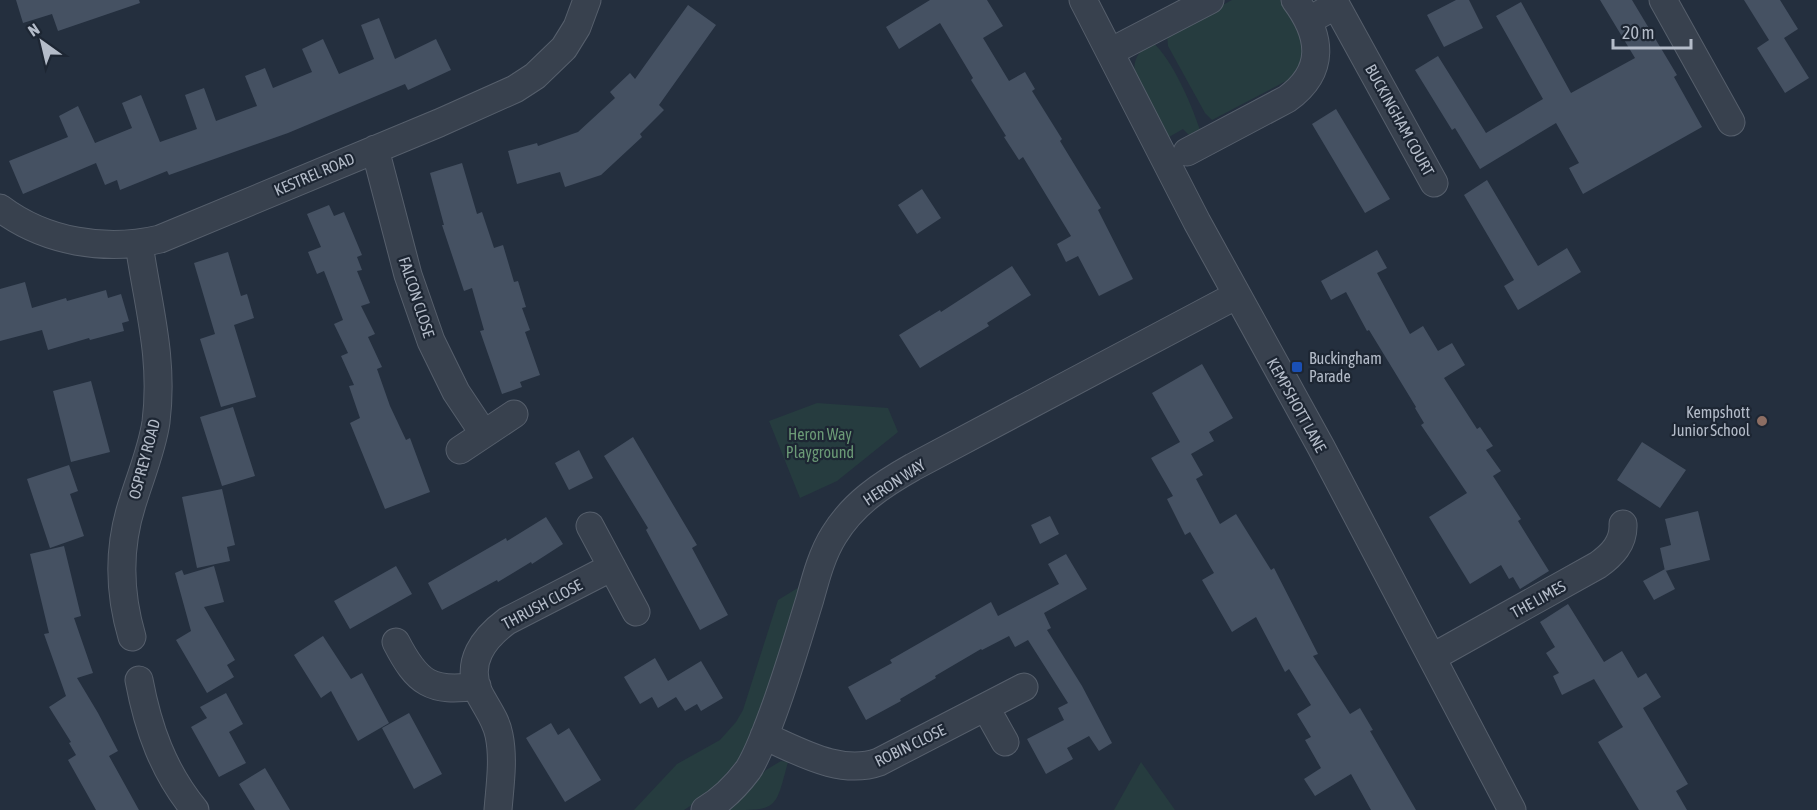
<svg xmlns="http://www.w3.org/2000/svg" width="1817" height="810" font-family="'Asap Condensed',sans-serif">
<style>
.green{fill:#263c3f}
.building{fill:#455162}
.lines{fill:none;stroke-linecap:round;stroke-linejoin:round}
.minor-casing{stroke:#565f6c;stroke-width:29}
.minor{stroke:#38414e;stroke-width:27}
.transit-dot{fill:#1a4fb4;stroke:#1d2633;stroke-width:2}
.education-dot{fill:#8d6e63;stroke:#1d2633;stroke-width:2}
.labels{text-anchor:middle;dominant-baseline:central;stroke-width:4.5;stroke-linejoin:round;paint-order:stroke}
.street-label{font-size:16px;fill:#b4bcc9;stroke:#1d2633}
.poi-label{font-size:16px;fill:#b4bcc9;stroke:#1d2633;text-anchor:start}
.park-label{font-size:16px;fill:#6b9a76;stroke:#1d2633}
</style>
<rect width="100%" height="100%" fill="#242f3e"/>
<path class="green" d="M1232,0H1280L1283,2L1299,27L1305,57L1294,75L1286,81L1212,120L1205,113L1168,46L1167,34Z
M1152,42C1173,59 1194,110 1202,136L1191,137L1183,129L1169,137L1135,74C1132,59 1140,50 1152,42Z
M817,403L888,408L898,432L837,481L800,498L769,421Z
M801,586L755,726L741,756L710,793L684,810H634L677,764L720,740L736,722L743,710L778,600Z
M781,761L788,762C775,810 778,810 728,810L766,770Z
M1141,762L1175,810H1114Z"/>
<path class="building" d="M16,0H139L140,3L58,31L52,14L23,23Z
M930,0H987L1003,26L983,38L1009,81L1025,72L1035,89L1032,91L1062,139L1060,141L1101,208L1098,210L1133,279L1099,296L1078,256L1066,262L1057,244L1071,236L1023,157L1019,160L1004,137L1006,136L971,80L973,78L940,23L899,49L886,27Z
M1456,0H1469L1483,28L1444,47L1427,15Z
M1600,0H1632L1677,75L1674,77L1702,127L1583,194L1569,168L1579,163L1556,123L1480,169L1455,128L1452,130L1415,70L1438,56L1486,133L1543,99L1496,16L1521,2L1571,93L1635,58Z
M1744,0H1780L1798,29L1784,38L1809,78L1785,93L1757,48L1769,40Z
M688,5L716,25L659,105L664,110L640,134L642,137L601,175L565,187L560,172L517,184L508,151L537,143L538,146L578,132L615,98L610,92L630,73L635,79Z
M379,18L395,59L436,39L451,70L408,90L405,84L288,133L169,175L167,171L120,190L117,180L105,185L96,163L23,194L9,161L68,137L59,116L78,106L95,143L132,128L122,103L141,95L160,142L197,129L185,95L204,88L216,121L257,106L245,76L265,68L273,88L312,72L302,49L323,39L339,74L374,59L361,25Z
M1336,109L1390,199L1365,213L1312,124Z
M462,163L477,214L482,212L494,248L503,245L514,282L518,281L526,307L522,308L530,330L525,332L540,375L520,382L522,387L502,394L480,331L484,330L472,288L464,291L442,225H444L430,173Z
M1487,180L1538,266L1567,248L1581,272L1518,310L1504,286L1514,280L1464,195Z
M922,189L941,218L917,234L898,205Z
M329,205L334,216L344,212L362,255L357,257L362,270L357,271L370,303L361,306L375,334L368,337L382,367L377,369L390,406L406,440L410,438L430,492L385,509L350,423L360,418L349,386L354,385L341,356L348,353L334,324L343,320L324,271L317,274L308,252L321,247L307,214Z
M1377,250L1387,268L1377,273L1410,334L1423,326L1438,351L1452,343L1465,365L1444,378L1477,429L1480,427L1493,446L1486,450L1501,471L1493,476L1521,519L1518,521L1549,571L1520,589L1513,577L1509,579L1501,565L1470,584L1429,517L1467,493L1421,425L1424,423L1415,408L1416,407L1369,330L1367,331L1346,292L1331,300L1321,281Z
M228,252L241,296L247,294L254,318L234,325L256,397L221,407L200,339L215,334L194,263Z
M1012,266L1031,295L987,323L989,326L920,368L899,335L940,310L941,312Z
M25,282L32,308L66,298L67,301L106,290L108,298L121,294L129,321L122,323L124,331L90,340L89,338L48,350L42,330L0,341V289Z
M1202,364L1233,418L1209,432L1214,441L1191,454L1203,475L1196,479L1220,524L1236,514L1271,570L1274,568L1318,654L1313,656L1350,714L1360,708L1373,730L1370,731L1416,810H1371L1351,774L1315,796L1304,779L1321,768L1305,740L1311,737L1297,714L1311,705L1289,669L1285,672L1256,617L1232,632L1202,580L1214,573L1190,532L1185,535L1167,499L1173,496L1151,458L1180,442L1152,393Z
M91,381L110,452L71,462L53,391Z
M233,407L255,476L222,486L200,417Z
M633,437L697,545L692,548L728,615L700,630L646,530L648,528L604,456Z
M1642,442L1686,470L1660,508L1617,480Z
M579,450L593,478L569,490L555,463Z
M69,465L78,491L70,494L84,536L50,548L27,479Z
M222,489L235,545L227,547L230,561L197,568L182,497Z
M1698,511L1710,560L1665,571L1660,548L1671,545L1665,519Z
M1050,516L1059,534L1040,544L1031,525Z
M546,517L563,544L532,564L531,562L498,582L497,580L442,610L428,583L506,538L507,541Z
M64,546L81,616L74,618L93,673L77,678L98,713L118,751L109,756L139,810H96L68,760L76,755L69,743L71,742L49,707L66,696L44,634L49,633L30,554Z
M1066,554L1087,589L1044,613L1051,628L1047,630L1082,686L1112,743L1099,751L1089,736L1067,748L1073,759L1046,774L1027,739L1064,720L1058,708L1068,703L1028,640L1015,647L1009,636L982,650L981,649L935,676L936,678L900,699L901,701L866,720L848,687L892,663L890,660L991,602L998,616L1059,584L1048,564Z
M214,566L224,602L204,607L235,660L227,665L234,677L207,693L176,640L191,631L175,573L182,570L184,575Z
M396,566L412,594L350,629L334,601Z
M1665,569L1675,589L1654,600L1643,581Z
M1568,604L1604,662L1622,651L1638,678L1646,673L1661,697L1643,708L1688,784L1676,791L1687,810H1639L1598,742L1623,727L1594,679L1562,695L1553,676L1559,673L1546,653L1555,647L1540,622Z
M323,636L351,679L362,673L389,723L358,741L331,691L321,698L294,655Z
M655,658L668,681L701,661L723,698L701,711L697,704L685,711L676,697L658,708L652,697L640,704L624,677Z
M226,693L243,724L229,732L246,763L219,777L191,727L207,718L200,707Z
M409,713L442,774L414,789L382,728Z
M551,723L558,735L569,728L601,780L565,802L526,738Z
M265,768L290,810H255L239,784Z"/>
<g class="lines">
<g class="minor-casing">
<path id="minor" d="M1083,0L1197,222L1321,447L1512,810
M1663,0L1731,122
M1308,21L1336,5L1434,183
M1110,52L1210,0
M375,149L408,275L431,341L456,392L484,434
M1187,152L1287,99C1326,71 1322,36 1295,0
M0,208C45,242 106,252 160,239L439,123L515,89L535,76L564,48L577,27L587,0
M460,450L514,414
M590,526L636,612
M132,637C119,593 118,546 133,501C141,475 152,449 156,422C164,358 148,306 139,244
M396,642C417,683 431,693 477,686
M1433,657L1598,565C1612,555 1624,543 1623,524
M139,680C148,728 163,771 195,810
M986,708L1005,742
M764,736C799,751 840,776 879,762L1024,687
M498,810C500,785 504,759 499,735C496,719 486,707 479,693C465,662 484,638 507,621L612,567
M705,810C722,800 736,786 748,770C757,756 763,739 769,724C785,683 797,641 810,599C816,577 822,554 834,535C853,504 881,485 913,467L1237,295"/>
</g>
<use href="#minor" class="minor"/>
</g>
<rect class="transit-dot" x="1291" y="361" width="12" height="12" rx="3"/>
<circle class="education-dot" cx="1762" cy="421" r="6"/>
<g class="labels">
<g class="street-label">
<text transform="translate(1400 120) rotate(61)">BUCKINGHAM COURT</text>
<text transform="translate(314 174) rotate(-23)">KESTREL ROAD</text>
<text transform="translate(417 297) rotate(72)">FALCON CLOSE</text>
<text transform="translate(1297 405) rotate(61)">KEMPSHOTT LANE</text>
<text transform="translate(144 459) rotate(-75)">OSPREY ROAD</text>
<text transform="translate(894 482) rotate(-33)">HERON WAY</text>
<text transform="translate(1538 599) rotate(-29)">THE LIMES</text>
<text transform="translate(542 604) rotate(-28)">THRUSH CLOSE</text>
<text transform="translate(910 745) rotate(-26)">ROBIN CLOSE</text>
</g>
<g class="poi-label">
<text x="1309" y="358">Buckingham<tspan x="1309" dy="18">Parade</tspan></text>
<text x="1750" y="412" text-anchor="end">Kempshott<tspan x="1750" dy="18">Junior School</tspan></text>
</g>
<g class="park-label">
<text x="820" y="434">Heron Way<tspan x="820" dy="18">Playground</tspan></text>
</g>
</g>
<g transform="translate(42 42) rotate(326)" stroke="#1d2633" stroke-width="4.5" paint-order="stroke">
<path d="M0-4.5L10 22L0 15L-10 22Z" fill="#b4bcc9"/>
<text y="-9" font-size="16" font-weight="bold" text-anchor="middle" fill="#b4bcc9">N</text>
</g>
<path d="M1613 39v9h78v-9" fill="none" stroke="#b4bcc9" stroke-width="3"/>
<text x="1622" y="39" font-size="18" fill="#b4bcc9" stroke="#1d2633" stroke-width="4.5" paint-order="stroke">20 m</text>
</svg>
